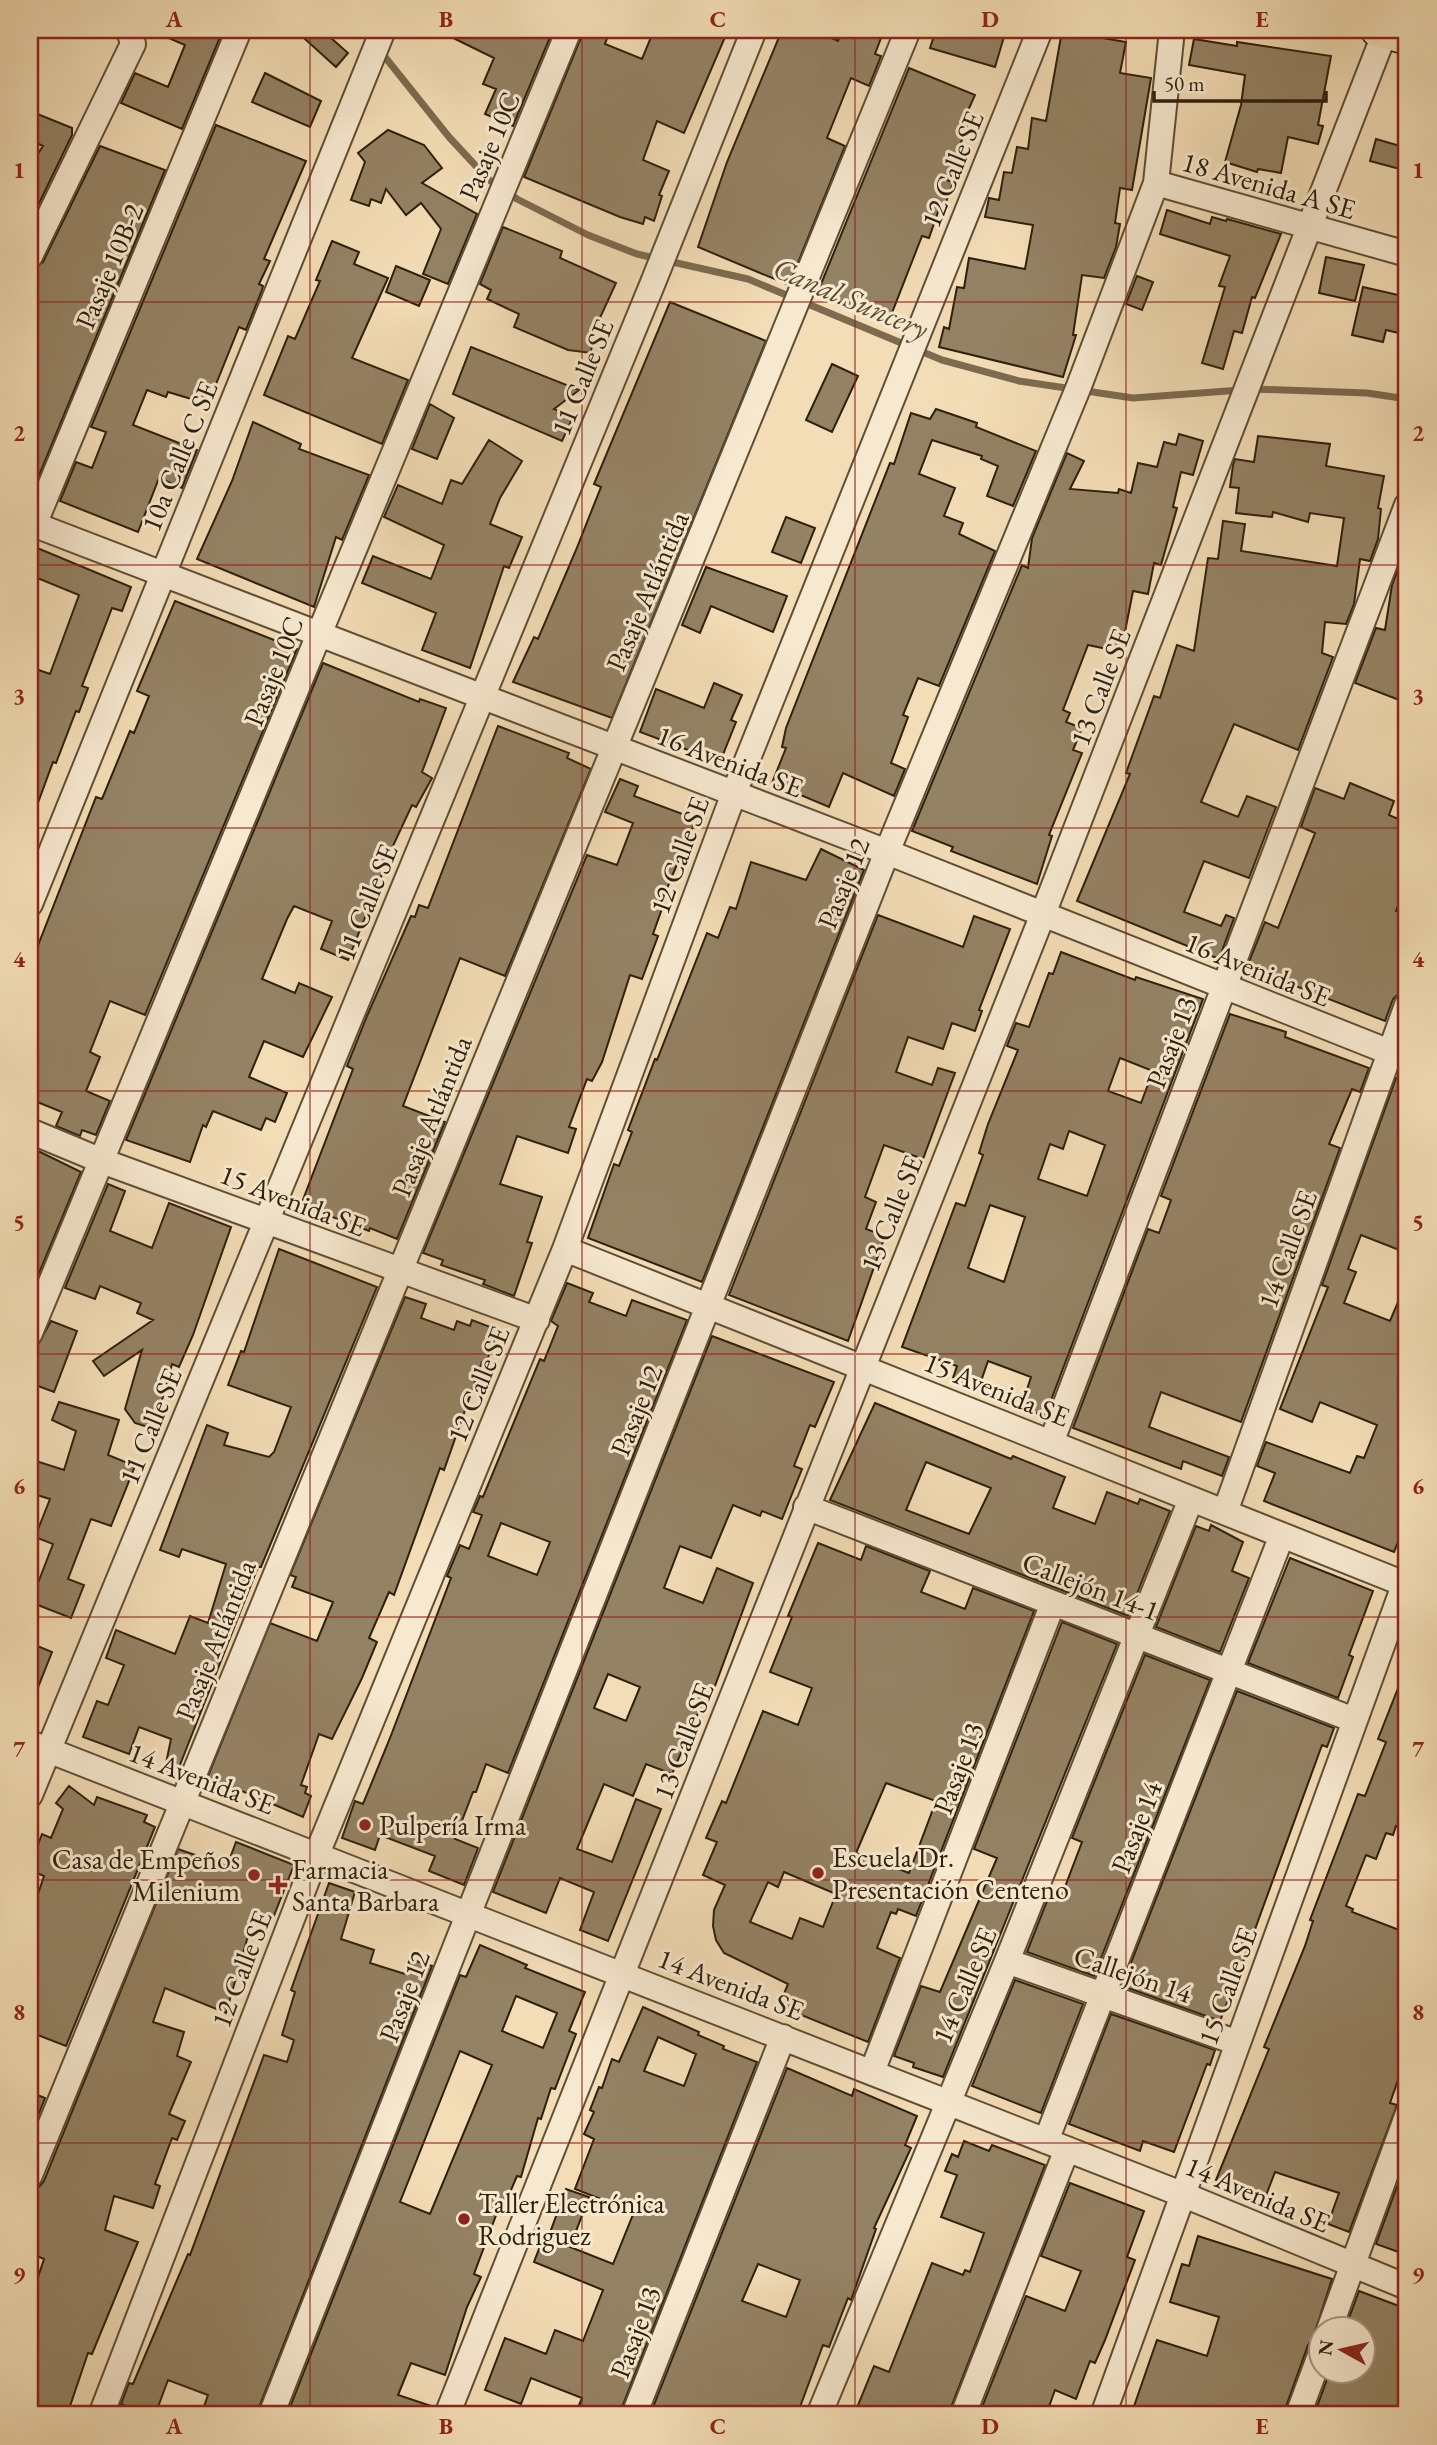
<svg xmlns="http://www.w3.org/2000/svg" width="1437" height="2445" font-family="'EB Garamond',serif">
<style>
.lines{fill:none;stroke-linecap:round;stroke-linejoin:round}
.stream{stroke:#7c6b4f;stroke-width:7}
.building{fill:#948264;stroke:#2e200c;stroke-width:2;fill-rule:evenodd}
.minor-casing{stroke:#5f4f36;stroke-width:28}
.major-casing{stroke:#2e200c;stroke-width:35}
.minor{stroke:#f7e9d0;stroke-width:24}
.major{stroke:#f3ddb6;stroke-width:32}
.grid{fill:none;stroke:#8f2418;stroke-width:2;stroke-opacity:0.55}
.poi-dot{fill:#8f2418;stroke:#f7e9d0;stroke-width:2.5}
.labels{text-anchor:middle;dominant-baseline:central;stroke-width:6;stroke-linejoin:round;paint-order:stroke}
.street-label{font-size:28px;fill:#2e200c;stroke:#f7e9d0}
.poi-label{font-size:28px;fill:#2e200c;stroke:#f7e9d0;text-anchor:start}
.water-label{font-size:30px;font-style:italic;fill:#5c4c33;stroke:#f7e9d0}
.neatline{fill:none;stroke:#8f2418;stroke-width:2.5}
.grid-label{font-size:23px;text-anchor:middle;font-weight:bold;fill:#8f2418}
</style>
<rect width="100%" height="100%" fill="#f3ddb6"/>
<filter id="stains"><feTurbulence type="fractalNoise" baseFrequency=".00286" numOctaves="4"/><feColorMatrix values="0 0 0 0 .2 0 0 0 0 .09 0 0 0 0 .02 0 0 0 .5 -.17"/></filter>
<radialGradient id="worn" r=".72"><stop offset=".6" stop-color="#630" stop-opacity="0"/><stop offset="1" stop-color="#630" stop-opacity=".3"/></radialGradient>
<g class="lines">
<path class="stream" d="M381,52L449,137L488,179L517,199L588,235L637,254L748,279L942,360L1019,381L1133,398L1241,390
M1253,389L1367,393L1407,399"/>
</g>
<path class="building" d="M150,30H223L182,129L121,103L135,73L168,87L185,45Z
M295,30H322L348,53L336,67Z
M437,30H553L513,126L485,114L496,89L483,84L494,58Z
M584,30H610L605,44L642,59L654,30L678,38L681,30H728L684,133L657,121L643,160L669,171L659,195L662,196L654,221L645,217L643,224L620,217L524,177Z
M782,30H813L838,41L842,30H884L875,54L881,56L869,86L851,78L827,138L845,146L789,285L698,247L727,162Z
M936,30H1006L995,67L930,48Z
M1062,31L1126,42L1120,73L1151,78L1132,190L1120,188L1115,223L1120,224L1116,247L1104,278L1082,275L1073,335H1076L1063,377L939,347L944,327L949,329L957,287L964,288L969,258L1025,269L1033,225L985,217L989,198L999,200L1004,172L1012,173L1017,147L1028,149L1032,118L1046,121Z
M1194,39L1237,46V42L1331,56L1318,125L1323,126L1318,144L1288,137L1281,173L1258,169L1257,172L1225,162L1241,105L1245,75L1189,65Z
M909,68L975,95L962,124L967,126L947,180L953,183L943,210L939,209L929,238L922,236L888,323L817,294Z
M265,73L321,101L310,127L252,102Z
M30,111L72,128V135L30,222V166L43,146L30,140Z
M216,125L306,161L264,259L270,261L259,284L263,286L262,290L246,330L239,327L208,404L168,392L166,397L147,390L133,425L197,450L182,488L159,478L138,532L60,501L76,462L92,468L106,432L91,427Z
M388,130L424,145L442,168L422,183L477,214L448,284L423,274L441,229L421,203L406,215L386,189L381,203L371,199L369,206L351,200L365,162L358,153Z
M1376,139L1407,148V171L1370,161Z
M100,146L165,170L33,490L30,488V271L43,262Z
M1167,210L1210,224L1212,217L1226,221L1227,219L1281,234L1255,298L1252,297L1242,333L1234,331L1223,369L1202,363L1225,287L1219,286L1230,256L1160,234Z
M503,227L562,251L560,258L616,283L593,333L591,353L568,350L514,327L519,314L487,299L491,290L480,284Z
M332,241L359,252L354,264L388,278L352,358L408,380L382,444L264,395L288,336L295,339L320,281L316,280Z
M1326,257L1364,265L1355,301L1319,293Z
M396,266L430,280L419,306L386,292Z
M1137,276L1153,282L1142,310L1126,304Z
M1363,287L1407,297V335L1386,330L1383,342L1352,335Z
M670,302L766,341L612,718L513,682L534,637L538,639L576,550L601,487L594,484Z
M471,347L579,390L554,409L573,417L562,441L453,394Z
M832,364L858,376L832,432L806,420Z
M430,404L454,418L437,459L412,449Z
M936,409L977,423L976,427L1036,451L1013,506L987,496L998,466L981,459L982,456L932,440L919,474L955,488L944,516L963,523L959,534L995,551L939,686L918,678L903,715L908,717L891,763L905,769L894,796L843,773L829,807L772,783L786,748L782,747L786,728L890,463L894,464L911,413L930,419Z
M253,422L301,444L299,449L369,475L342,540L336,537L314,607L197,559L232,481Z
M1179,434L1203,441L1193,475L1181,472L1173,507L1177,508L1161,565L1154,563L1148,594L1133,591L1121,652L1088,645L1063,710L1070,713L1066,722L1082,728L1073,750L1082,753L1049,835L1052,836L1037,884L951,851L953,847L912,831L1022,565L1028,568L1032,538L1067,453L1084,461L1070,489L1118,493L1119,489L1131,493L1138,463L1157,467L1164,442L1176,445Z
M1258,436L1330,444L1326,466L1384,476L1378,508L1381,509L1378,539L1370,561L1360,559L1354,604L1346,624L1325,622L1322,653L1333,657L1298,750L1234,724L1201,802L1238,817L1247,796L1276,807L1249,878L1204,861L1184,912L1221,926L1226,915L1234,918L1219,959L1077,901L1130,774L1126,773L1154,696L1160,698L1177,645L1194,651L1208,558L1218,559L1223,521L1245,524L1241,551L1337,566L1344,518L1310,513L1308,522L1273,512L1272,517L1236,513L1239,488L1230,487L1233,465L1235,459L1254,462Z
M489,440L522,461L500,498L490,524L522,537L509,568L504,566L470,668L422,650L436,613L362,583L373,556L431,579L444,545L384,517L398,485L442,504L451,480L462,484Z
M786,517L815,528L801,563L772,552Z
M30,545L131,587L122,611L112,608L82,686L88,688L79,712L76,711L56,763L53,762L32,819L30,667L50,674L79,595L30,575Z
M1407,546V703L1355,683L1376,628L1385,630L1392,585Z
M706,567L787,596L773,632L711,606L700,633L682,625Z
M175,601L297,649L145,1015L110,1001L90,1052L100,1057L86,1091L110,1101L96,1135L82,1130L80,1136L56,1126L62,1112L30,1099V966L96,797L102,799L130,731L134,733L149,696L137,691Z
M323,663L419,702L420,699L446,708L422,772L432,778L416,807L412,805L385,863L376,895H374L348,960L321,949L332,921L294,906L287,919L262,979L295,993L299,983L332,997L303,1057L264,1041L249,1077L287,1093L275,1122L266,1118L261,1130L213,1111L206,1127L203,1125L190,1162L126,1140Z
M714,683L742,695L731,720L736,722L720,762L640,732L656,689L704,708Z
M498,726L569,753L567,758L591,769L505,976L460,958L403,1106L445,1122L397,1239L370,1228L369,1231L301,1205L353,1069L347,1066L367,1016L411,916L415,917L419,905L428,908Z
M620,779L638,786L634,796L696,819L660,905L663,906L653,934L658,936L642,979L630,975L602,1062L592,1081L587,1079L569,1127L576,1129L568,1153L517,1136L500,1184L542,1197L527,1242L532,1243L514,1296L483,1284L485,1280L441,1265L443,1260L423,1253L587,855L617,865L633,823L605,812Z
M1350,783L1394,801L1389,815L1407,823V882L1396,911L1407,916V986L1393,999L1385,1021L1247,967L1265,922L1278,928L1315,833L1301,827L1315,788L1344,799Z
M821,849L864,870L702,1282L588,1238L614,1164L619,1166L632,1132L628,1130L655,1059L657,1060L707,933L718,938L730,907L736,909L751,862L806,880Z
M878,915L963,947L974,916L1010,929L979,1010L982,1011L975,1031L952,1023L943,1049L908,1037L896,1072L932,1085L938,1068L955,1073L923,1159L884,1145L865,1197L876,1202L866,1229L885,1236L848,1341L729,1295Z
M1061,952L1135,980L1136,977L1203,999L1045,1416L1021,1408L1031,1377L988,1361L978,1390L952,1381L957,1366L902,1347L956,1203L965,1206L983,1155L979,1153L988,1124L1018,1050L1007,1046L1016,1023L1029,1027L1049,973L1053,974ZM1120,1058L1153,1071L1141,1103L1108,1091ZM1069,1131L1105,1145L1087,1196L1038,1179L1050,1144L1063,1149ZM990,1205L1025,1217L1004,1282L968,1268Z
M1230,1014L1286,1032L1285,1037L1369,1068L1360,1092L1352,1089L1329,1144L1340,1148L1241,1422L1161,1392L1149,1427L1229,1457L1222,1476L1183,1461L1181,1469L1073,1428L1148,1229L1159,1233L1171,1200L1161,1196Z
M1396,1078L1407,1083V1253L1361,1235L1348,1269L1356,1272L1344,1303L1390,1321L1407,1281V1505L1400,1522L1405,1524L1394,1552L1264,1501L1275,1473L1257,1466L1266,1442L1350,1473L1357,1456L1364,1458L1377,1425L1320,1402L1312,1422L1280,1409L1328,1287L1322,1285Z
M30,1147L81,1172L37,1278L30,1275Z
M108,1184L125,1191L110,1231L152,1248L169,1203L231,1227L193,1335L179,1367L172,1364L154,1429L135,1423L125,1409L142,1350L104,1376L93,1361L153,1320L137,1313L141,1303L100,1286L95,1299L65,1288Z
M279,1249L377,1287L261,1567H258L176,1775L164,1773L171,1739L139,1727L129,1754L83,1737L97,1701L108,1705L124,1665L106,1658L116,1630L175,1654L190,1616L208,1623L226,1564L182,1549L179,1557L160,1550L207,1425L228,1433L224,1445L269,1457L274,1452L291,1407L228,1385L241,1351L244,1352Z
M567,1283L593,1293L589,1302L626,1316L632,1300L687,1320L508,1773L486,1764L476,1792H473L455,1839L478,1848L464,1885L429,1871L435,1856L380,1835L375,1850L342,1838L355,1801L363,1804L390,1738L451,1578L447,1576L460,1545L469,1549L482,1515L473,1512L480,1496L483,1497L540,1359L544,1361L558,1326L551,1321ZM501,1523L550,1542L537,1575L488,1556Z
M405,1297L426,1304L421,1318L454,1330L457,1321L470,1326L472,1320L498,1330L486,1363L482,1362L444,1470L440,1468L394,1595L389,1592L369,1638L377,1642L362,1678L332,1739L319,1734L301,1785L307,1787L305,1793L311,1796L303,1817L223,1783L220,1792L204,1786L270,1623L317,1641L333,1602L292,1587L296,1577L290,1575Z
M51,1321L77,1331L54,1392L30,1383V1359Z
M712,1336L834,1382L815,1427L810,1425L794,1466L802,1469L782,1519L762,1511L760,1516L733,1505L711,1558L680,1546L664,1588L703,1603L717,1568L753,1583L712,1694L707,1692L672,1774L646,1764L633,1796L604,1784L577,1849L612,1862L636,1799L661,1809L608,1941L580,1930L594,1892L560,1878L546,1913L493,1892ZM608,1674L640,1687L626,1721L594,1708Z
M59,1402L119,1420L108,1455L135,1466L111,1526L91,1519L68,1579L84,1585L71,1618L30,1602V1580L38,1583L53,1544L35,1537L50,1499L30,1493V1459L64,1470L76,1431L52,1420Z
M875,1403L1011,1459L1013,1456L1065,1477L1053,1508L1095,1524L1107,1492L1138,1504L1140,1499L1170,1511L1128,1616L830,1500ZM926,1462L991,1488L969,1534L906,1510Z
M1211,1525L1243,1542L1232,1571L1249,1578L1220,1652L1156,1627L1196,1526L1209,1531Z
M818,1543L861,1560L866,1546L930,1571L921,1592L965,1609L973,1588L1034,1611L916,1916L898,1909L896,1914L891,1912L877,1948L900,1958L868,2042L779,2006L788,1984L724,1953L716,1940L713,1926L714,1910L725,1885L703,1875L717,1842L706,1838L722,1801L726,1803L763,1711L798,1725L812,1688L770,1672L792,1617L788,1616ZM886,1783L936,1801L909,1873L856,1853ZM784,1872L836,1894L823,1927L800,1918L792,1939L750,1922L768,1882L778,1887Z
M1290,1558L1373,1591L1349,1655L1353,1657L1338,1698L1248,1663Z
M1062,1622L1117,1644L943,2077L913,2067L914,2063L894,2056L921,1986L940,1992L997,1858L974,1849Z
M30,1643L52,1652L31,1705H30Z
M1145,1655L1210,1680L1094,1976L1027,1952L1049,1896L1060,1900L1082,1842L1072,1838Z
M1406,1668L1407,1830L1396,1826L1393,1835L1386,1833L1376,1859L1366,1855L1346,1906L1353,1909L1352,1912L1407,1933V2054L1390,2103L1397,2105L1349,2232L1328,2224L1339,2193L1275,2172L1265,2198L1216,2180L1269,2049L1264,2047L1305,1946L1313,1921L1310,1920L1339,1844L1358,1794L1365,1796L1386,1742L1378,1739Z
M1237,1691L1334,1728L1327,1747L1322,1745L1242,1965L1246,1966L1233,2000L1229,1998L1220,2021L1122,1986Z
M69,1786L94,1805L97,1797L147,1815L144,1822L155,1827L66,2046L30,2032V1918L44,1876L30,1870V1866L42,1834L51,1838L63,1809L56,1803Z
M236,1842L294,1865L269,1928L252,1922L226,2013L165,1988L153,2022L184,2032L177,2056L191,2062L169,2114L185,2121L177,2140L172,2138L155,2184L160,2186L153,2208L114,2196L105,2230L138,2242L92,2354L88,2353L67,2415H30V2301L44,2259L30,2253V2190L39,2187L44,2181L178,1849L227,1866Z
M329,1883L355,1892L341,1939L374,1950L370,1963L405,1974L410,1959L432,1966L256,2415H201L208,2395L168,2380L155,2415H122L126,2406L121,2404L129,2383L133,2384L188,2254L190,2255L264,2055L287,2062L294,2040L282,2035L295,1992L291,1990Z
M480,1945L527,1965L525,1968L585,1992L569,2031L576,2034L555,2089L551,2088L541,2119L538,2118L521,2177L517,2176L502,2211L498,2210L474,2274L481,2277L467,2307L445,2375L411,2363L398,2395L434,2407L432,2415H287L460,1975L466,1977ZM516,1996L557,2013L543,2048L502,2031ZM460,2051L492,2065L430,2214L400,2202Z
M1015,1980L1083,2004L1041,2113L972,2086Z
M643,2007L699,2032L698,2035L724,2046L723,2049L757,2062L619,2415H575L582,2398L531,2378L521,2404L485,2390L505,2338L546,2354L555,2330L583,2341L603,2290L534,2262L544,2236L548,2238L566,2189L589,2197L570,2247L613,2264L634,2212L575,2189L594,2139L584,2134L594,2112L590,2110L599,2087L602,2088L612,2059L619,2062ZM658,2037L696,2054L684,2086L644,2071Z
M1111,2014L1215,2050L1210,2065L1207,2064L1174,2152L1143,2141L1140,2151L1069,2124Z
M787,2068L852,2096L854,2089L917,2116L905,2145L911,2148L874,2228L876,2229L851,2300L848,2298L829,2347L823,2345L797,2415H650ZM758,2264L800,2280L786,2317L742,2301Z
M30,2092L45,2098L30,2136Z
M964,2141L989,2151L992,2145L1045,2165L948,2415H854L874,2366L889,2372L932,2263L963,2275L965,2270L970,2272L984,2233L941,2217L957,2175L945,2171L952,2154L958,2157Z
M1407,2159V2255L1376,2244Z
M1070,2183L1144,2211L1127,2257L1135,2260L1105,2340L1095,2363L1090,2361L1076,2399L1055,2390L1046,2415H979L1026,2296L1065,2311L1081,2271L1041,2256Z
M1198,2236L1332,2279L1313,2338L1308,2345L1283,2415H1212L1190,2408L1188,2415H1131L1157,2340L1207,2356L1219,2317L1170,2302L1182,2264L1189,2266Z
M1359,2291L1407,2309V2415H1314L1330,2371H1363V2329H1345Z"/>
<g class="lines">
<g class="minor-casing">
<path id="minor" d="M1156,183L1407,254
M30,256L133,44L129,30
M30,523L887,852L1407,1059
M34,525L239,30
M30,904L383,30
M30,1131L102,1161L537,1320
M565,1249L1407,1585
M30,1333L569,30
M1051,1443L1407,505
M806,1507L1354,1720
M1225,1512L1407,1005
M30,1743L1184,2195L1407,2287
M30,1795L652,285L754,30
M1007,1961L1238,2043
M872,2072L1053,1603
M1046,2141L1282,1535
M30,2175C318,1458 620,747 908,30
M1329,2330L1407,2116
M101,2415L317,1854L565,1249L734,793L1040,30
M271,2415L887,852L1079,386L1156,183L1172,30
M447,2415L1043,914L1385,32
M634,2415L783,2037
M819,2415L1007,1961L1191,1499
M963,2415L1067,2149
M1103,2415L1407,1577
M1298,2415L1322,2350"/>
</g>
<g class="major-casing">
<path id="major" d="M1377,30L1407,38"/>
</g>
<use href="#minor" class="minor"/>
<use href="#major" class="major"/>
</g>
<path class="grid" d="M310,30V2415M582,30V2415M855,30V2415M1126,30V2415M30,302H1407M30,565H1407M30,828H1407M30,1091H1407M30,1354H1407M30,1617H1407M30,1880H1407M30,2143H1407"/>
<g class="poi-dot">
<circle cx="365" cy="1825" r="7"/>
<circle cx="818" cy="1873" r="7"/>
<circle cx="254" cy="1875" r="7"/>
<path d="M274.5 1874.5h7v7h7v7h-7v7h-7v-7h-7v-7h7z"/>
<circle cx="464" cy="2219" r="7"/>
</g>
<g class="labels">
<g class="street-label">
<text transform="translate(489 146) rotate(-67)">Pasaje 10C</text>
<text transform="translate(952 169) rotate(-68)">12 Calle SE</text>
<text transform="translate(1269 185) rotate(16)">18 Avenida A SE</text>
<text transform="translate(109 266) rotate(-67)">Pasaje 10B-2</text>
<text transform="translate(582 377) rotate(-68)">11 Calle SE</text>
<text transform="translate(179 456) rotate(-68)">10a Calle C SE</text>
<text transform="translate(647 591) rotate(-67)">Pasaje Atlántida</text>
<text transform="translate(273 671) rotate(-68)">Pasaje 10C</text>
<text transform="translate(1100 687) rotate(-69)">13 Calle SE</text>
<text transform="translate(730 761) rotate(21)">16 Avenida SE</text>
<text transform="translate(679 855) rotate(-70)">12 Calle SE</text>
<text transform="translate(843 883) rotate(-68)">Pasaje 12</text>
<text transform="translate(366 902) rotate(-68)">11 Calle SE</text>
<text transform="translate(1258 969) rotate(22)">16 Avenida SE</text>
<text transform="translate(1171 1042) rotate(-69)">Pasaje 13</text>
<text transform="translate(431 1116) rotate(-68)">Pasaje Atlántida</text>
<text transform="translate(293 1200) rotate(21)">15 Avenida SE</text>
<text transform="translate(891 1213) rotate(-68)">13 Calle SE</text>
<text transform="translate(1287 1249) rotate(-70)">14 Calle SE</text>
<text transform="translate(478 1384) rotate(-68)">12 Calle SE</text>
<text transform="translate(997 1389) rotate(22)">15 Avenida SE</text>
<text transform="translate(636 1410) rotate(-68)">Pasaje 12</text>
<text transform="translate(150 1426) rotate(-68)">11 Calle SE</text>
<text transform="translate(1091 1586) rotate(21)">Callejón 14-1</text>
<text transform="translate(215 1640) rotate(-68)">Pasaje Atlántida</text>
<text transform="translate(683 1741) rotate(-69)">13 Calle SE</text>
<text transform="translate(958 1768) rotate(-69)">Pasaje 13</text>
<text transform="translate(202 1778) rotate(21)">14 Avenida SE</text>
<text transform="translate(1136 1827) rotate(-69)">Pasaje 14</text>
<text transform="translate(241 1969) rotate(-69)">12 Calle SE</text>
<text transform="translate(1133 1974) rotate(19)">Callejón 14</text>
<text transform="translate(731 1984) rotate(21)">14 Avenida SE</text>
<text transform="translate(964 1985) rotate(-67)">14 Calle SE</text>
<text transform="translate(1227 1986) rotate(-70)">15 Calle SE</text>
<text transform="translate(404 1996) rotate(-69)">Pasaje 12</text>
<text transform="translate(1258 2194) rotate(23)">14 Avenida SE</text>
<text transform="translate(635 2332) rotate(-69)">Pasaje 13</text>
</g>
<g class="poi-label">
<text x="379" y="1825">Pulpería Irma</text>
<text x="832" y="1857">Escuela Dr.<tspan x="832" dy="32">Presentación Centeno</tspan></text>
<text x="240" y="1859" text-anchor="end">Casa de Empeños<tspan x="240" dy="32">Milenium</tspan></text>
<text x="292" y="1869">Farmacia<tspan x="292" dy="32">Santa Barbara</tspan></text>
<text x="478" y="2203">Taller Electrónica<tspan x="478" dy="32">Rodriguez</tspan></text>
</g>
<g class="water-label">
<text transform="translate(851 298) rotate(23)">Canal Suncery</text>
</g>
</g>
<rect width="1437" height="2445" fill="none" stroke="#f3ddb6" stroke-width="77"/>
<g transform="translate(1342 2350) rotate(278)"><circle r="33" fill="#f7e9d0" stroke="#a79982" stroke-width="2"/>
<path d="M0-5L12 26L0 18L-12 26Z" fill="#8f2418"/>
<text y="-10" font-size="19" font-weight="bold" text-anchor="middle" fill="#2e200c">N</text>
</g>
<path d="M1154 91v10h172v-10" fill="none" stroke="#2e200c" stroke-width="3.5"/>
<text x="1164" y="91" font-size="21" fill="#2e200c" stroke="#f7e9d0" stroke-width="5" paint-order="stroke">50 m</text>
<rect x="38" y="38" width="1360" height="2368" class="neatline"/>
<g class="grid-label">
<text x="174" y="27">A</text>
<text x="446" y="27">B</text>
<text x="718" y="27">C</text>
<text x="990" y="27">D</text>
<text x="1262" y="27">E</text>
<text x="19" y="178">1</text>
<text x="1418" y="178">1</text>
<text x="19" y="441">2</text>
<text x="1418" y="441">2</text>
<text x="19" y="704">3</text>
<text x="1418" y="704">3</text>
<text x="19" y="967">4</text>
<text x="1418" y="967">4</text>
<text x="19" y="1230">5</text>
<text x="1418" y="1230">5</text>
<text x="19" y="1494">6</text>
<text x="1418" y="1494">6</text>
<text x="19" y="1757">7</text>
<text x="1418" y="1757">7</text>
<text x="19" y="2020">8</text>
<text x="1418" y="2020">8</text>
<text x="19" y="2283">9</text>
<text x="1418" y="2283">9</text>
<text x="174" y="2434">A</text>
<text x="446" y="2434">B</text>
<text x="718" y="2434">C</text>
<text x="990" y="2434">D</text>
<text x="1262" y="2434">E</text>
</g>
<rect width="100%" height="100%" filter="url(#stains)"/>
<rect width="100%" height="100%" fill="url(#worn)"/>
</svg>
